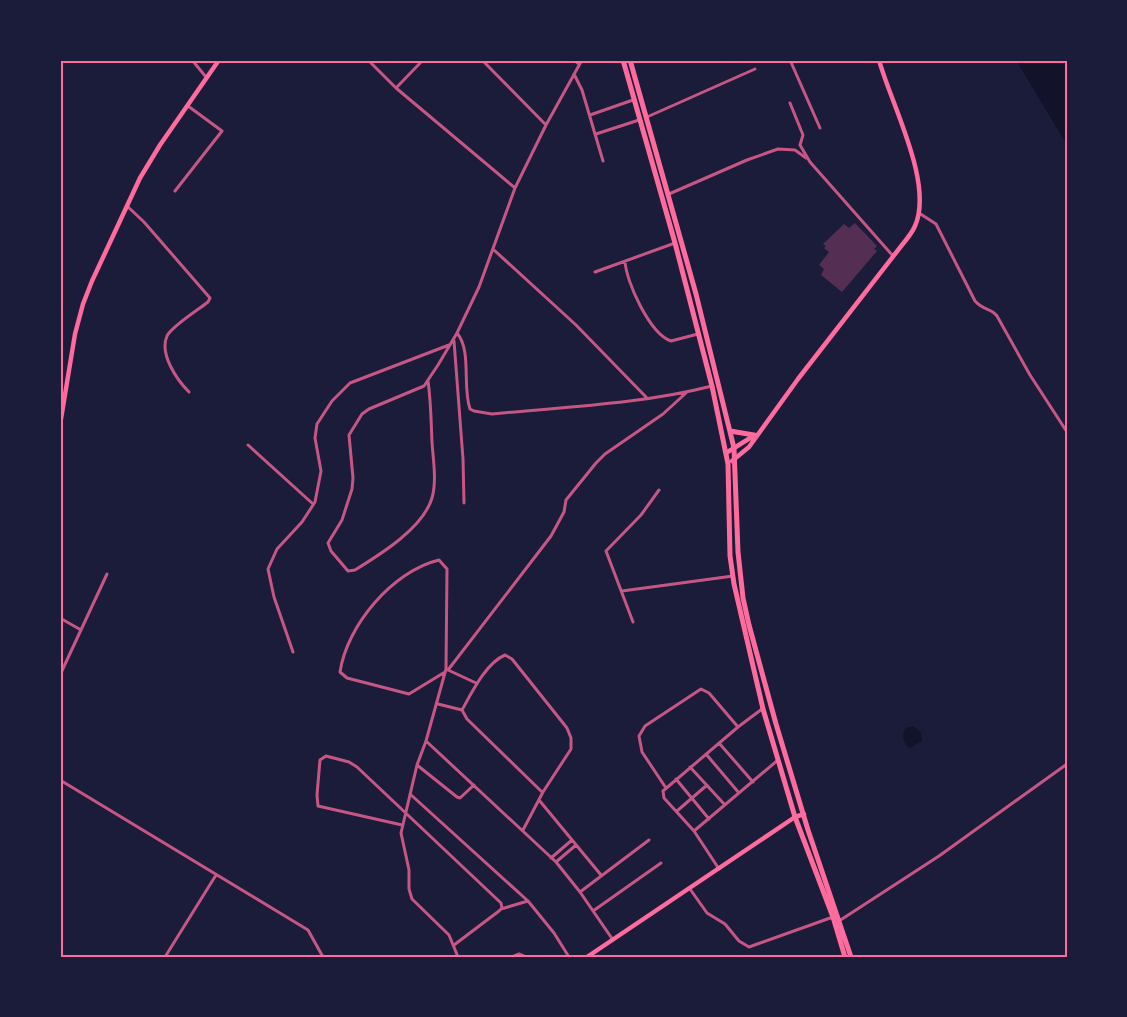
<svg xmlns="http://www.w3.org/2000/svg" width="1127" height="1017" font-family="Commissioner,sans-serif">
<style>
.water{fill:#12122b}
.building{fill:#542f53}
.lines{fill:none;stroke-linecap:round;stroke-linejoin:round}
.minor{stroke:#c65784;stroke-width:3}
.secondary{stroke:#ff6b9d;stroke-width:4.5}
.trunk{stroke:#ff6b9d;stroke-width:5}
.neatline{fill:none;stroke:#ff6b9d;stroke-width:2}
</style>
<rect width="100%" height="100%" fill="#1b1b3a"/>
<path class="water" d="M1016,60H1067V145Z
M913,726L921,733L922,741L909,748C903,742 901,735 906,728Z"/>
<path class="building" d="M855,223L877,246L874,249L877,251L842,292L821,275L824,269L819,265L829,252L824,248L826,246L823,244L844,224L849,228Z"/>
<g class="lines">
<path class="minor" d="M192,60L206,77
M368,60L396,88L515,188
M482,60L546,125
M574,60L579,64
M790,60L820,128
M574,74L582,90L603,161
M396,88L423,60
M790,103L803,135L800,145L810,162L893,256
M590,115L633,100
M647,117L755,69
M596,134L639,120
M175,191L222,131L188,106
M669,194L747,160L778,149L795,150L806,158
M127,206L144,222L210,298L208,302C198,310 172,326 167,336C159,354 177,380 189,392
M919,213L936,224L975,301C984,311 991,308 997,316L1030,375L1067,432
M494,250L576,325L646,397
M625,261C626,282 650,334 671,341L698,334
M595,272L675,243
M457,333C472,351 462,386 470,409L474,411L492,414C564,407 642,404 712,386
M454,341L463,459L464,503
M428,381C431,402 431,421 432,442C433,459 437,480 432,498C423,528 381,554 355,570L348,571L331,551L328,543L342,520L352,489L353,478L349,435L362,414L369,409L424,386L438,365L457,333L479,287L515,188L546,125L582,60
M248,445L313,504
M622,591L733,576
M60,618L81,630
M633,622L606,551L641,515L659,490
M293,652L274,597L268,569L277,549L302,522L315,502L321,471L315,438L317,424L332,401L350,383L449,345
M448,670L551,536L564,512L566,500L596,463L605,454L663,414L686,393
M448,670L476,683
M445,672L409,694L347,678L340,672C347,625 393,571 439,560L447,569L446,669L426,741L417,765L401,833L409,870V889L412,899L449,935L458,957
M60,675L107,574
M438,704L462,710
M462,710C472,692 486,663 505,655L512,659L567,728L571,738V749L543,792L523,830
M462,710L467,719L542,792
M426,741L556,862L580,892L613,940
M719,743L753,782
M706,754L739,793
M417,765L457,797L460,798L474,785
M690,767L725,805
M676,779L709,819
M60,780L308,930L323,957
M666,788L642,752L639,736L645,726L701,689L709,693L738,727
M410,794L528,901L554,933L569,957
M539,800L601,875
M677,811L707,785
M402,825L318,806L317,795L320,760L326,756L349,762L357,767L501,903L502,908L499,911L454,945
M694,831L778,760
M551,858L572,840
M556,862L576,845
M719,869L694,831L664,798L663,791L738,727L762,709
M690,889L707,913L725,924L739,941L749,947L833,917
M580,892L649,840
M501,909L528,901
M593,911L661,863
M839,921L939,856L1067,764
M165,957L216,875
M512,957L519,954L526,957"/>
<path class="secondary" d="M60,425L75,334L83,304L92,281L140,178L160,145L219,60
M726,453L755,435
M732,461L749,447L798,379L902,245C907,239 912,233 915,226C934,183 891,104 879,60
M587,957L795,817L804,814"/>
<path class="trunk" d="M623,60L675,243L712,386L728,464L730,556L734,584L763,709L795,817L833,917L845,957
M630,60L696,294L734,448L738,552L743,598L749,625L776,724L808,830L851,957
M730,431L754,435"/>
</g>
<rect width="1127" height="1017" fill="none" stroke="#1b1b3a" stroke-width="123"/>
<rect x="62" y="62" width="1004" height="894" class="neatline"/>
</svg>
